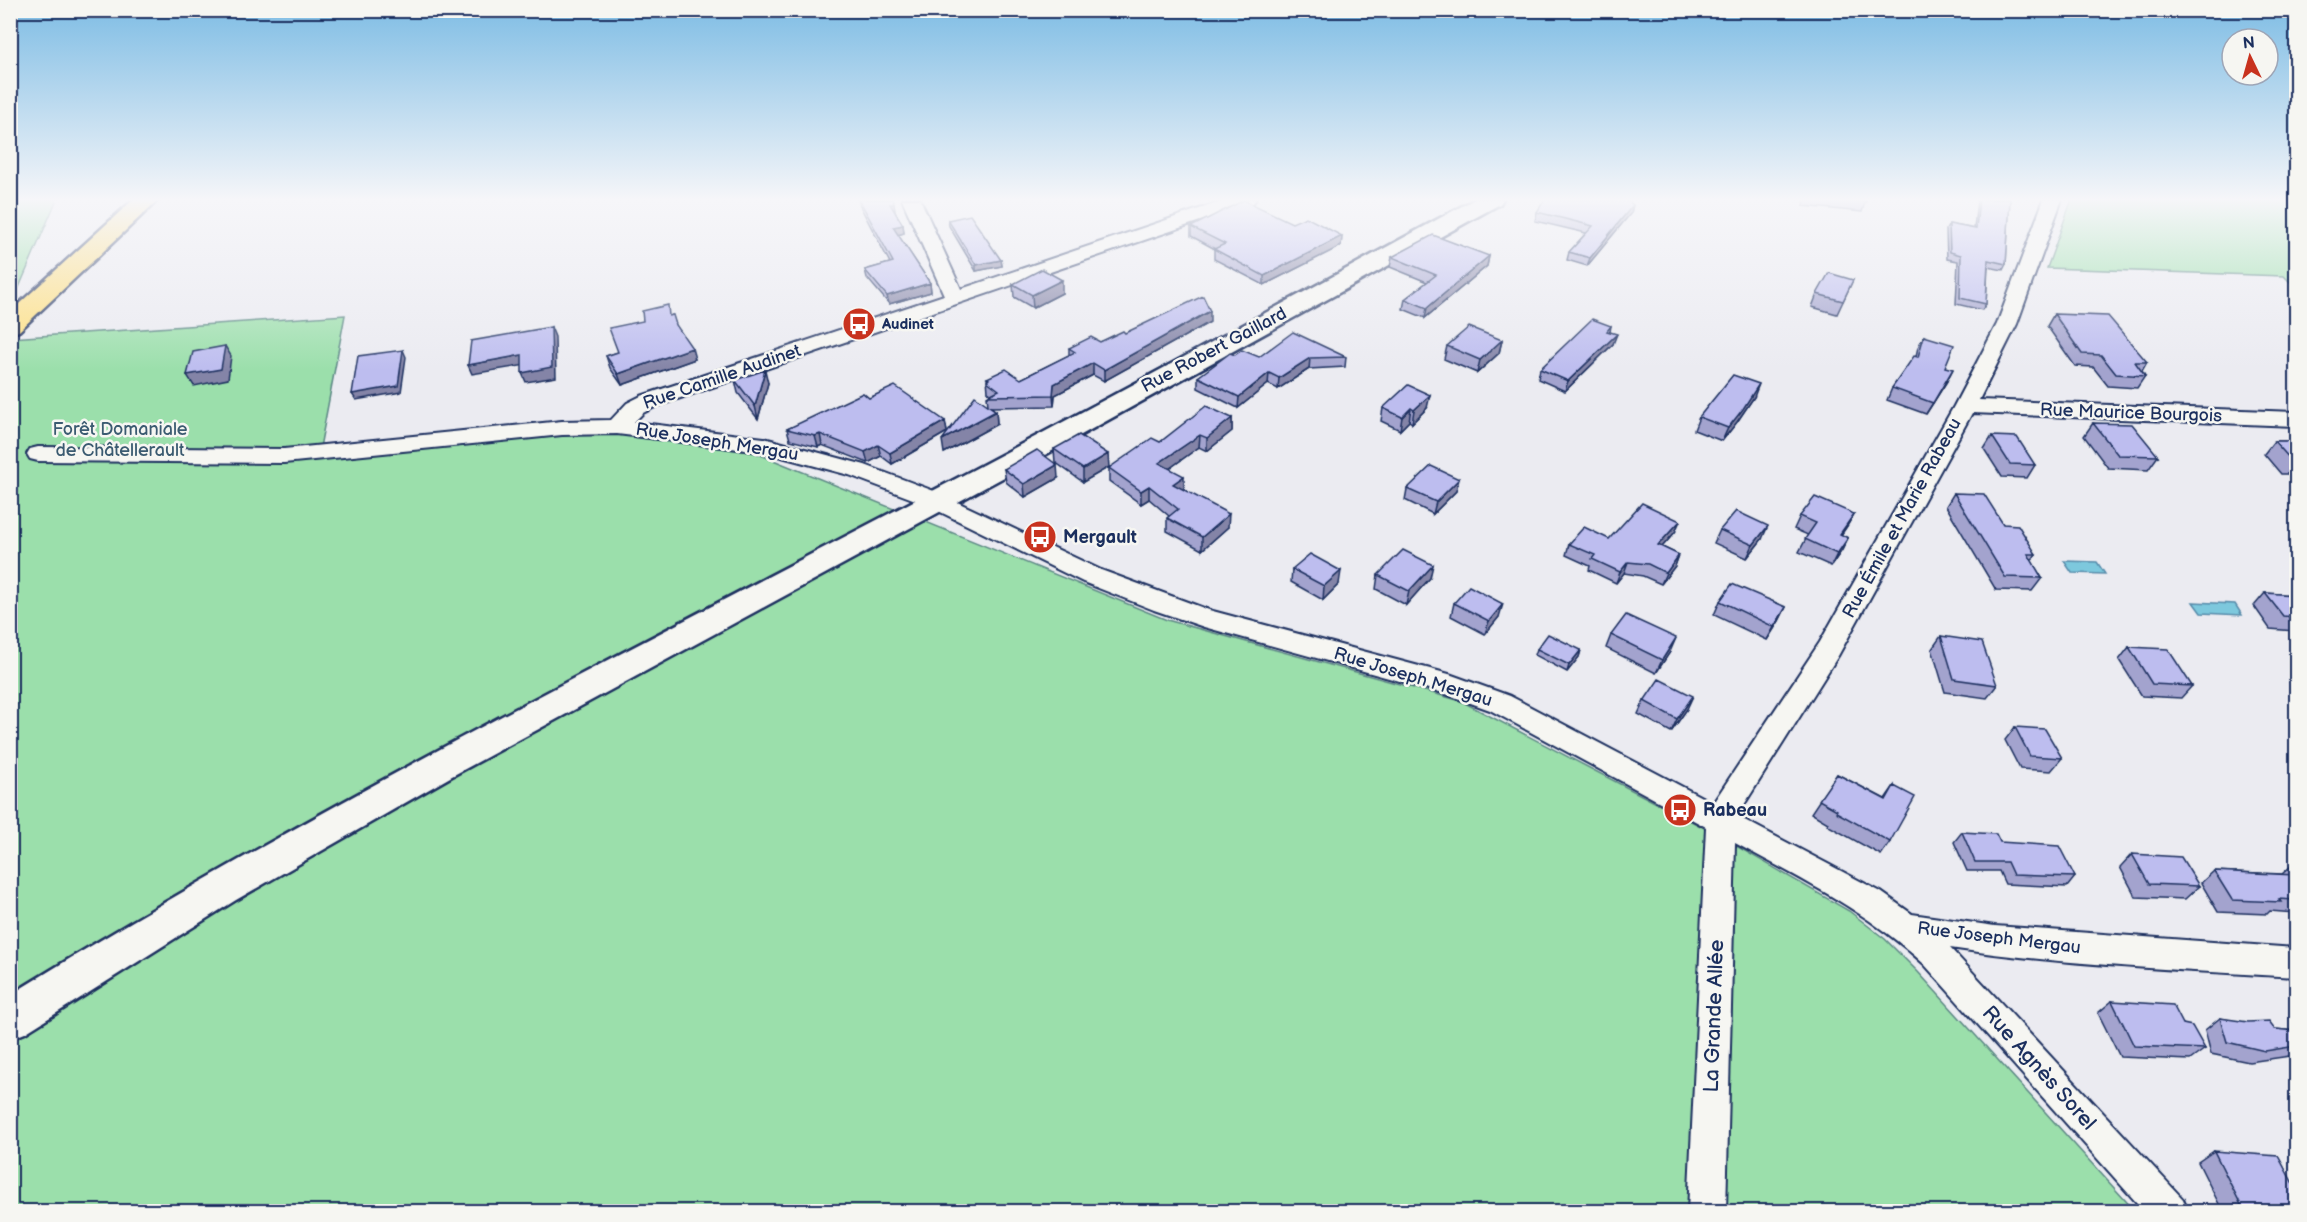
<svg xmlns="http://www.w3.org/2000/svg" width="2307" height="1222" font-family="'Balsamiq Sans',sans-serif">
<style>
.green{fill:#9bdfab;stroke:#5b8784;stroke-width:1.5}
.water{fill:#7dc8dd;stroke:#568baa;stroke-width:1.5}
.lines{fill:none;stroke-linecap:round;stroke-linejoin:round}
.street-casing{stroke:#1b2f5e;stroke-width:4}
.secondary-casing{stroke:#1b2f5e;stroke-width:5}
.highway-casing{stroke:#1b2f5e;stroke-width:5}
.street{fill:#f6f6f2;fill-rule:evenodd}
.secondary{fill:#f6f6f2;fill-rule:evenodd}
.highway{fill:#fedf80;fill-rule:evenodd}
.wall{fill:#a3a3ce;stroke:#1b2f5e;stroke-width:1.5}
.shaded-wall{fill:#8484a7;stroke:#1b2f5e;stroke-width:1.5}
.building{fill:#bdbdef;stroke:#1b2f5e;stroke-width:1.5}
.labels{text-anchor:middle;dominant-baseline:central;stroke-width:5;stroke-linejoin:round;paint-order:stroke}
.far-poi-label{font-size:15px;font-weight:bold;fill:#1b2f5e;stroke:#f6f6f2;text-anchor:start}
.street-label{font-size:18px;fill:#1b2f5e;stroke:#f6f6f2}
.park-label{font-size:18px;fill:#3b5b71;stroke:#f6f6f2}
.poi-label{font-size:18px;font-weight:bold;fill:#1b2f5e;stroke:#f6f6f2;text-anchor:start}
.near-street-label{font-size:21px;fill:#1b2f5e;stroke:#f6f6f2}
</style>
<rect width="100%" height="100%" fill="#ebebf1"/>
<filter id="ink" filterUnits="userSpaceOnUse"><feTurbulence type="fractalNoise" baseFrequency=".0167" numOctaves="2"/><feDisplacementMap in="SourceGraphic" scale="12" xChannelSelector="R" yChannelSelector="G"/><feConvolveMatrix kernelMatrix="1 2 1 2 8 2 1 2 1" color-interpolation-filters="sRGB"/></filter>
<g filter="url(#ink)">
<path class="green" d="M11,199H57L11,306L10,199Z
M2072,199H2296V288L2284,276L2047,268Z
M345,315L318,458L567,435L623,434L756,453L1167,620L1461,701L1712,832L1849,911L1885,939L1918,972L2135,1211L11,1212V338Z"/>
<path class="water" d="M2064,561L2097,562L2105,574L2072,573Z
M2193,602L2235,604L2242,615L2201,613Z"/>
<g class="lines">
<g class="street-casing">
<path id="street" d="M902,199H920L961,289L1229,199H1256L1253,203L657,406L643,413L634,422L764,438L865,465L934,491L1101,570L1209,610L1449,674L1510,696L1713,803L1820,642L1954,406L1997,324L2044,199H2062L2017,324L1979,400L2296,412V426L1972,413L1838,656L1737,816L1881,892L1912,914L1995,926L2296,948V977C2181,970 2064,965 1950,948L2183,1199L2188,1212H2145L1924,964C1867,911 1803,880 1735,843L1726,1212H1688L1706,827L1490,710L1443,693L1204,627L1154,610L1083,582L918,501L849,475L763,452L617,434L562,435L284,463L38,461L30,459L27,454L30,449L38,447L284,449L562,421L611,420L627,403L641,396L944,295Z"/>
</g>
<g class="secondary-casing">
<path id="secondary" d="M1475,199H1503L1500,204L1043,456L452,776L236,900L25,1033L10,1039V995C313,808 629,650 944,485C1122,392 1298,295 1475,199Z"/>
</g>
<g class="highway-casing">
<path id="highway" d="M134,199H159L19,331L10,334V312Z"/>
</g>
<use href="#street" class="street"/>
<use href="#secondary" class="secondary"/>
<use href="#highway" class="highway"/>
</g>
<path class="wall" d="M858,199L894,204L895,212L903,225L904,233L898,235L930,283L931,292L889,304L867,278L865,270L890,263L860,206Z
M1805,199H1866L1862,212L1804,206Z
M1977,199H2010L2006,264L2003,270L1988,267L1986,304L1982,310L1956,304L1958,261L1947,259L1946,230L1949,224L1974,229Z
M1633,205L1631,213L1587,266L1567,260L1569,252L1586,233L1535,221L1537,212Z
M948,220L1001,260L1002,266L976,271L949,226Z
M1292,223L1342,236L1341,246L1264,285L1214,259V249H1215L1191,236V227Z
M1489,256L1487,266L1425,318L1403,309L1405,299L1427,282L1390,267L1392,257Z
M1853,280L1837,314L1812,307L1817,294Z
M1013,284L1062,293L1033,308L1014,297Z
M2054,314L2147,362L2142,371L2145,376L2137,388L2108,386L2093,367L2075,366L2047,326Z
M672,315L676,325L695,359L622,385L610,368L606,356L618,352Z
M1210,322L1104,381L1093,375L1055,395L1054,406L991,407L996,411L997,424L944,453L988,405L987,396L991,394L988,392L987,378L1021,379L1069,355V348L1100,342L1125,333Z
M1611,326L1610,332L1613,344L1565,391L1538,379L1540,369Z
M1924,336L1945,367L1947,381L1926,414L1887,400L1892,388L1916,356L1918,347Z
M1502,340L1499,353L1477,373L1444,359L1447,346Z
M1235,355L1259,357H1346L1345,367L1309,369L1278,389L1268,384L1238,408L1198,388V377Z
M735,380L768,383L758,419L738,393Z
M1754,397L1737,422L1722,441L1694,430L1699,417Z
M869,398L945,421L947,432L892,464L881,456L868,463L822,445L818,447L790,440L787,429Z
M1383,408H1427L1412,423L1409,421L1400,430L1381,421Z
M1232,418V431L1207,451L1199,447L1170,468L1184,489L1228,527L1202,550L1167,531V518L1169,516L1149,499L1141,504L1109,481V468L1160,442Z
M2093,423L2158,456L2148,470L2108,468L2084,436Z
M1992,436L2035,465L2027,478L2002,477L1984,449Z
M2274,441H2296V474H2281L2264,454Z
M1054,449L1109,467L1083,482L1055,462Z
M1004,469L1058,478L1025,497L1006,482Z
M1407,489L1456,491L1433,514L1405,500Z
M1954,493L2003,524L2036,554L2031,561L2042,578L2032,591L1996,590L1946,506Z
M1854,514L1847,526L1841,535L1848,538L1842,550L1831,566L1799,552L1808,535L1794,529L1800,516Z
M1720,530L1762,539L1747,558L1714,543Z
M1675,532L1662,547L1679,555L1675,566L1661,584L1643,576L1624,573L1616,583L1589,570L1590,566L1566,555L1569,544Z
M1292,569L1339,584L1323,600L1291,582Z
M1378,575L1430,578L1406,605L1376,589Z
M2265,593L2296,595V631L2270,629L2254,606Z
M1720,601L1786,607L1779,621L1767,640L1714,615Z
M1454,603L1499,617L1485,634L1451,616Z
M1611,635L1670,652L1656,673L1606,648Z
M1941,636L1997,685L1987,698L1945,692L1932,649Z
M2129,647L2192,686L2181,698L2142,696L2119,660Z
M1537,649L1581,650L1579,657L1567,672L1535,655Z
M1644,701L1687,709L1671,732L1638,714Z
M2015,727L2062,758L2051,771L2020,769L2005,740Z
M1837,774L1885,799L1894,786L1890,842L1881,855L1827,825L1828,823L1811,813Z
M1962,832L2000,842L2075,877L2067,887L2005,884L1999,871H1967L1954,842Z
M2132,854L2199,886L2185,899L2136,897L2120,867Z
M2291,866L2296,867V913L2270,911L2267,914L2218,912L2201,883L2214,871L2282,874Z
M2112,1001L2183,1024L2205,1049L2190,1060L2120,1057L2098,1013Z
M2220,1018L2275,1029L2296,1031V1055L2249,1062L2211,1054L2205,1030Z
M2214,1151L2296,1212H2216L2221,1208L2198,1162Z"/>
<path class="shaded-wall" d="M890,204H894L895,212L891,213Z
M1633,205L1631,213L1587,266L1590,258Z
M903,225L904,233L894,236L893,227Z
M1342,236L1341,246L1264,285V276Z
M1489,256L1487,266L1425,318L1427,308Z
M1001,260L1002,266L976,271V265Z
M1062,280V293L1033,308L1032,295Z
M930,283L931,292L889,304L887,296Z
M1210,311V322L1104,381V370Z
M551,327L555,337L556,377L526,382L522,373Z
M1617,334L1613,344L1565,391L1568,381Z
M1502,340L1499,353L1477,373L1480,360Z
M225,346L231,356L228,379L194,386L187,375Z
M692,348L695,359L622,385L618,374Z
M403,350L406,357L401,392L356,400L352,394Z
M522,355L526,365L472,374L468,365Z
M1310,358L1309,369L1278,389L1279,378Z
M1093,363V375L1055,395L1054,406L1053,395L1054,384Z
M1953,369L1947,381L1926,414L1933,403Z
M765,370L768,383L758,419L755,406Z
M1269,373L1268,384L1238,408L1239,397Z
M1759,384L1754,397L1737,422L1722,441L1728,428Z
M1430,395L1427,408L1412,423L1414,410Z
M1411,408L1409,421L1400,430L1402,417Z
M996,411L997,424L944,453L942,440Z
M1232,418V431L1207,451V438Z
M945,421L947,432L892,464L890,453Z
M820,434L822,445L818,447L815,436Z
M1200,435L1199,447L1159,476V463Z
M878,445L881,456L868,463L865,452Z
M1108,454L1109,467L1083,482V469Z
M1057,465L1058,478L1025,497L1024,484Z
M1184,476V489L1173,497V484Z
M1459,479L1456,491L1433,514L1436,502Z
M1149,486V499L1141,504V491Z
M1229,514L1228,527L1202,550V537Z
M1854,514L1847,526L1833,546L1840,534Z
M1680,521L1675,532L1654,556L1658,545Z
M1768,526L1762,539L1747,558L1753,545Z
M1848,538L1842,550L1831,566L1837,554Z
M1679,555L1675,566L1661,584L1666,573Z
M1628,562L1624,573L1616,583L1620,572Z
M1433,565L1430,578L1406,605L1409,591Z
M1341,571L1339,584L1323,600L1324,586Z
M1503,604L1499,617L1485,634L1489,621Z
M1786,607L1779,621L1767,640L1774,627Z
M1676,638L1670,652L1656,673L1662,660Z
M1581,650L1579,657L1567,672L1569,665Z
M1693,696L1687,709L1671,732L1677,719Z"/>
<path class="building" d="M859,199H892L894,204H890L903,225L893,227L930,283L887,296L865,270L893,262Z
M1545,199H1627L1633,205L1590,258L1569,252L1593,226L1537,212Z
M1836,199H1866V202Z
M1979,199H2010L2006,264L1988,260L1986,304L1960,298L1961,255L1950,252L1949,224L1976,229Z
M1244,200L1292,223L1306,217L1342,236L1264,276L1214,249L1225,244L1191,227Z
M970,215L1001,260L976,265L948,220Z
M1433,235L1489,256L1427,308L1405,299L1436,275L1392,257Z
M1042,269L1062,280L1032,295L1013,284Z
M1829,273L1853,280L1843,301L1817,294Z
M1203,296L1210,311L1104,370L1093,363L1054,384L1053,395L987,396L999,390L987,381L989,379L987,378L1006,369L1021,379L1075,352L1069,348L1091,337L1100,342L1123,331L1125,333Z
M668,305L669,316L673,315L676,325L692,348L618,374L606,356L618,352L609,328L643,321L642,311Z
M2054,314L2108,316L2147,362H2135L2145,376L2116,374L2101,355L2082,354Z
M1592,319L1611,326L1607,331L1617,334L1568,381L1540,369Z
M551,327L552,367L522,373V355L468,365L471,341Z
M1469,327L1502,340L1480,360L1447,346Z
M1293,332L1346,357L1310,358L1279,378L1269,373L1239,397L1198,377L1230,353L1235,355L1242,350L1259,357Z
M1924,336L1954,345L1945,367L1953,369L1933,403L1892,388L1914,356L1918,357Z
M225,346L221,369L187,375L193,352Z
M403,350L398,386L352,394L358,356Z
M765,370L755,406L735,380Z
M1733,375L1759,384L1743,409L1728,428L1699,417Z
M1408,385L1430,395L1414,410L1411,408L1402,417L1383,408Z
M895,386L945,421L890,453L878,445L865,452L820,434L815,436L787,429L863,393L869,398Z
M975,396L996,411L942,440Z
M1206,406L1232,418L1207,438L1200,435L1159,463L1184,476L1173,484L1229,514L1202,537L1167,518L1178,509L1149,486L1141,491L1109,468L1152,438L1160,442Z
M2093,423L2132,424L2158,456L2118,455Z
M1079,435L1108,454L1083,469L1054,449Z
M1992,436L2017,437L2035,465L2010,464Z
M2274,441H2296V461H2292Z
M1037,450L1057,465L1024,484L1004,469Z
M1431,466L1459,479L1436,502L1407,489Z
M1954,493L1984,494L2003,524L2018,525L2036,554H2028L2042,578L2005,577Z
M1815,497L1854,514L1840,534L1848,538L1837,554L1805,539L1816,523L1800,516Z
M1642,503L1680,521L1658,545L1679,555L1666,573L1648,564L1628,562L1620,572L1592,559L1595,555L1569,544L1584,527L1609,539Z
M1736,511L1768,526L1753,545L1720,530Z
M1403,550L1433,565L1409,591L1378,575Z
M1310,554L1341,571L1324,586L1292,569Z
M1732,584L1786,607L1774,627L1720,601Z
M1469,586L1503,604L1489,621L1454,603Z
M2265,593L2296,595V617L2283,616Z
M1626,615L1676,638L1662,660L1611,635Z
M1548,634L1581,650L1569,665L1537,649Z
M1941,636L1982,642L1997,685L1954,679Z
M2129,647L2168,649L2192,686L2152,684Z
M1659,679L1693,696L1677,719L1644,701Z
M2015,727L2045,729L2062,758L2030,756Z
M1837,774L1886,800L1894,786L1915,797L1890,842L1836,812L1837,810L1819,800Z
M1962,832L1996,834L2000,842L2059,846L2075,877L2013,875L2007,862H1975Z
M2132,854L2181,857L2199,886L2149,884Z
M2291,866L2296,867V900L2279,899L2281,902L2232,900L2214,871L2296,875Z
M2112,1001L2173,1005L2183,1024L2192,1026L2205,1049L2134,1046Z
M2220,1018L2248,1022L2269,1021L2275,1029L2296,1031V1046L2265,1051L2227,1042Z
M2214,1151L2278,1156L2296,1189V1212H2230L2225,1206L2242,1207Z"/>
</g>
<linearGradient id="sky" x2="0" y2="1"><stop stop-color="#7dbce4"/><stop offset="0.54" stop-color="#f6f6f9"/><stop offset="1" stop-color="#f6f6f9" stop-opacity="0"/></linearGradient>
<rect width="2307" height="370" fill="url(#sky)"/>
<defs>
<g id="bus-disc" transform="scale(1.725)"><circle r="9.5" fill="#c8321e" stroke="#f6f6f2"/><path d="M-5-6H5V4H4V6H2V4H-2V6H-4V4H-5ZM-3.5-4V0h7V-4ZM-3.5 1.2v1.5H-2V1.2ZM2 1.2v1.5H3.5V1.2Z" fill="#fff"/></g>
</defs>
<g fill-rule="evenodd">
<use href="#bus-disc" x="859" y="324"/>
<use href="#bus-disc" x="1040" y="537"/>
<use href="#bus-disc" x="1680" y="810"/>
</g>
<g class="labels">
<g class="far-poi-label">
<text x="882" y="324">Audinet</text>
</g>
<g class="street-label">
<text transform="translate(1214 350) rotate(-28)">Rue Robert Gaillard</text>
<text transform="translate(722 377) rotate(-19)">Rue Camille Audinet</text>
<text transform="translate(2131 413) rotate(2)">Rue Maurice Bourgois</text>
<text transform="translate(717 442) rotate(9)">Rue Joseph Mergau</text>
<text transform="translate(1902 518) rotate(-61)">Rue Émile et Marie Rabeau</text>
<text transform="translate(1413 677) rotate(17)">Rue Joseph Mergau</text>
<text transform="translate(1999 938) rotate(7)">Rue Joseph Mergau</text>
</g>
<g class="park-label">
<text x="120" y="429">Forêt Domaniale<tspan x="120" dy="21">de Châtellerault</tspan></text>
</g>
<g class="poi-label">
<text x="1063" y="537">Mergault</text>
<text x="1703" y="810">Rabeau</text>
</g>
<g class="near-street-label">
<text transform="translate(1714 1016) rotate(-88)">La Grande Allée</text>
<text transform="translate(2039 1068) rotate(48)">Rue Agnès Sorel</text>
</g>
</g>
<rect width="2307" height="1222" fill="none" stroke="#f6f6f2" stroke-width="36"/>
<rect x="18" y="18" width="2271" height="1186" fill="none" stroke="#1b2f5e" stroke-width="2" filter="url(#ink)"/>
<g transform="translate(2250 57) rotate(355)"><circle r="28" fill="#f6f6f2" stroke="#9ea6b7" stroke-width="1.5"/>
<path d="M0-4.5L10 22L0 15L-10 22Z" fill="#c8321e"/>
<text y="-9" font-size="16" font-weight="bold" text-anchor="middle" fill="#1b2f5e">N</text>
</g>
</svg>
